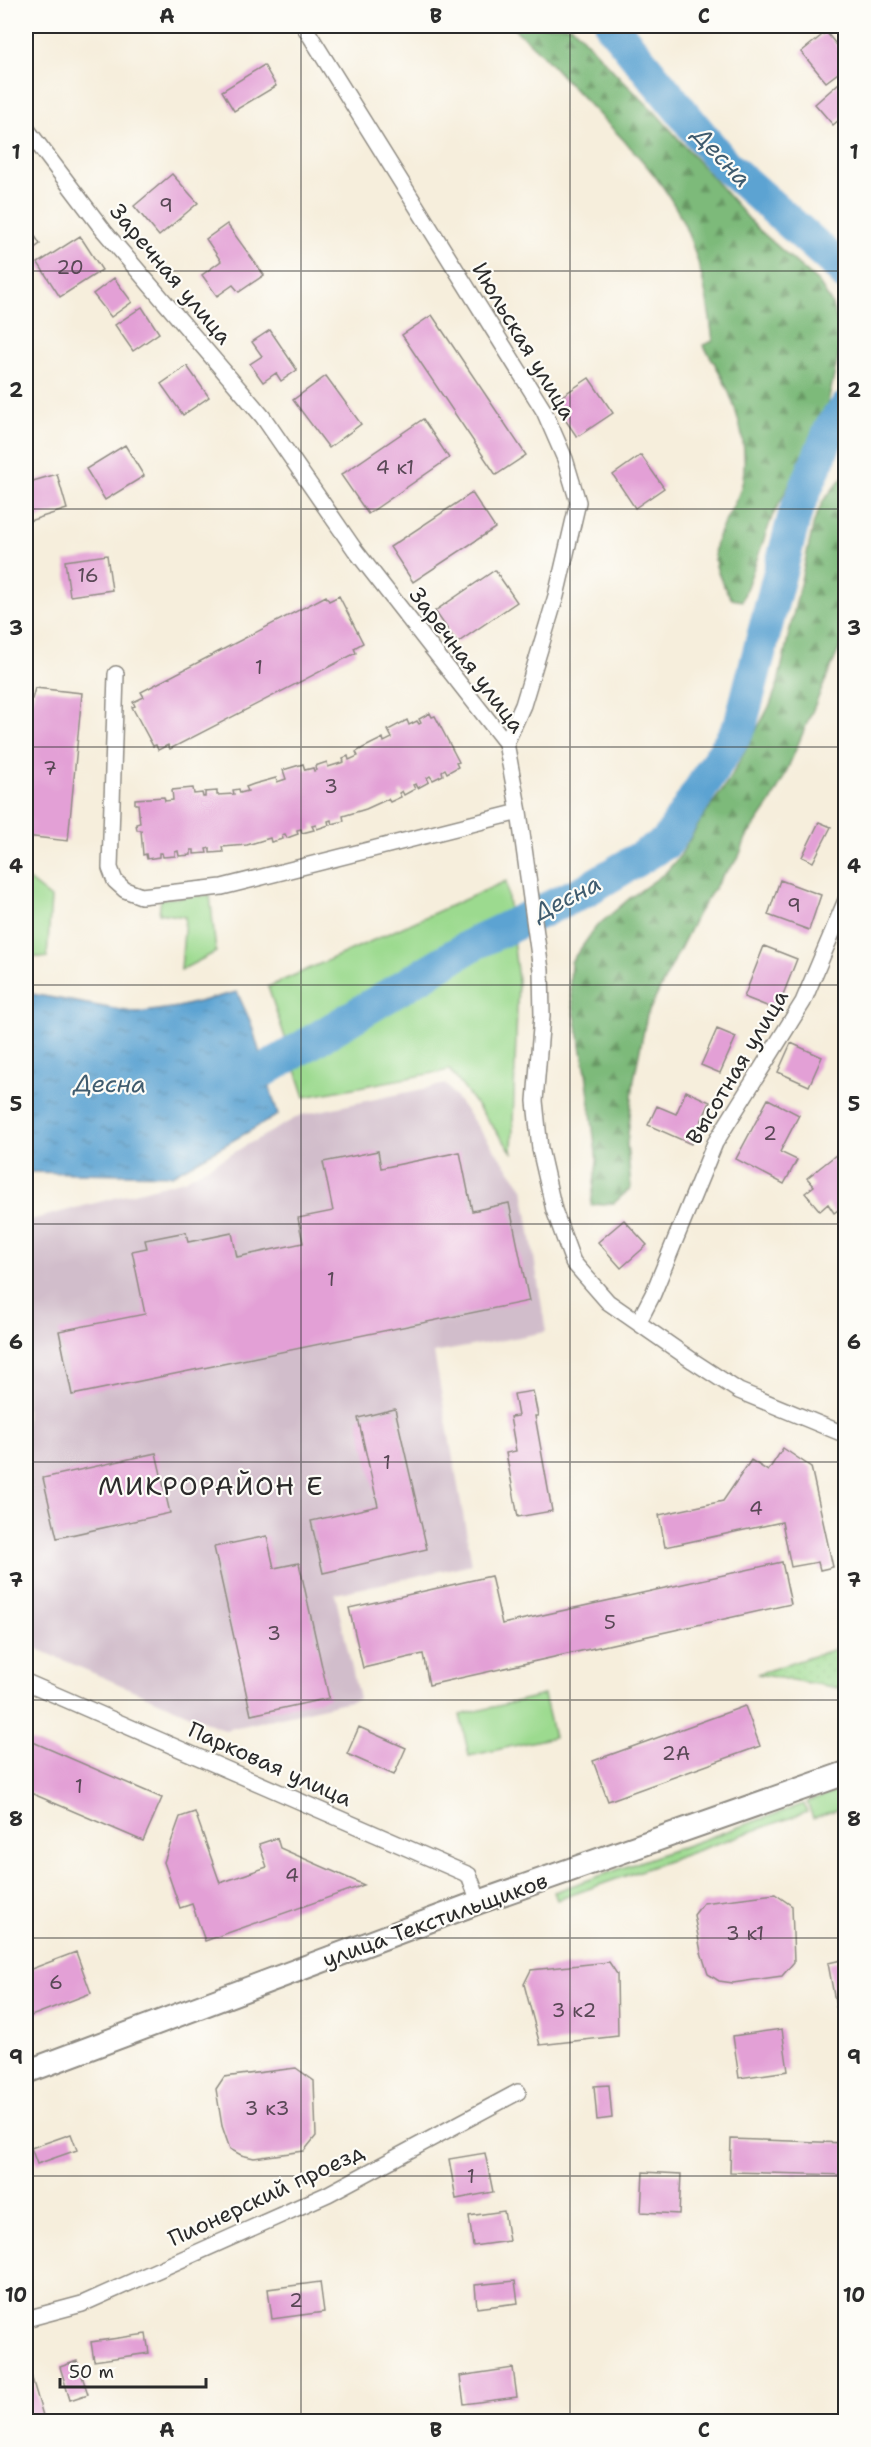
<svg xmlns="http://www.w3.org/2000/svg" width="871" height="2447" font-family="'Shantell Sans',sans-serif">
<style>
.industrial{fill:#d1bdcb}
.grass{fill:#9cda8f;stroke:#64825d;stroke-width:1.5}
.forest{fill:url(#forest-firs);stroke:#547252;stroke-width:1.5}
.park{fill:url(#park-dots);stroke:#64825d;stroke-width:1.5}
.water{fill:url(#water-ripples);stroke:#44677e;stroke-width:1.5}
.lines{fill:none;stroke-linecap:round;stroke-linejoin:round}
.stream{stroke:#5ca3d2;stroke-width:6}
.river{stroke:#5ca3d2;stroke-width:34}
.building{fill:#e3a0d6}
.street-casing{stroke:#908c84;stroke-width:18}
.secondary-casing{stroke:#908c84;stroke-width:26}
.street{stroke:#fff;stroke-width:15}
.secondary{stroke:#fff;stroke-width:22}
.grid{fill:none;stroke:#2b2b2b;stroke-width:1.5;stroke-opacity:0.55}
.labels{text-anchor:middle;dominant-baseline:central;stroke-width:4.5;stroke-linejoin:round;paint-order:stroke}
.number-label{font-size:20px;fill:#594856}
.street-label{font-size:22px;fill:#2b2b2b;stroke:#fdfcf7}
.water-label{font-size:24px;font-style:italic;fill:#3f5b6e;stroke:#fdfcf7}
.quarter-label{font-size:26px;letter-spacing:1.5px;fill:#2b2b2b;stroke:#fdfcf7}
.neatline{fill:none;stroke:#2b2b2b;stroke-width:2}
.grid-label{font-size:20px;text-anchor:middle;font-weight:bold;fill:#2b2b2b}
</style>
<defs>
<pattern id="forest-firs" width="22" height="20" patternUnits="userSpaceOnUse" patternTransform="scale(1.5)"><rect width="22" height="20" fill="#7dba7a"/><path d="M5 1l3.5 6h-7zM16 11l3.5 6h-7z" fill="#679764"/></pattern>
<pattern id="park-dots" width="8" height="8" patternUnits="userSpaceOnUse" patternTransform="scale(1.5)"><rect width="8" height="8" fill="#9cda8f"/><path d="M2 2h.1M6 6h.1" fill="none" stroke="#87bb7c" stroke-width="1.8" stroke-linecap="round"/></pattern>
<pattern id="water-ripples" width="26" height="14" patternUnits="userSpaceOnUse" patternTransform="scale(1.5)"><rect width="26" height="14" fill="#5ca3d2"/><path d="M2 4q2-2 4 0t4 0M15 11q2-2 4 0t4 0" fill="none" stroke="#4c85ab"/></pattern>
</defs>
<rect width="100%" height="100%" fill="#fdfcf7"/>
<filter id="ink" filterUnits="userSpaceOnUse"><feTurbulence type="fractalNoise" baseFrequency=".0167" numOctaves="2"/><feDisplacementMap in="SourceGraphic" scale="12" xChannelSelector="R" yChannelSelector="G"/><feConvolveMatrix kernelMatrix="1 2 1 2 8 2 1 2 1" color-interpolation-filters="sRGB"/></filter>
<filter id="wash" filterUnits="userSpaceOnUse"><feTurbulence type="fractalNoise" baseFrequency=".008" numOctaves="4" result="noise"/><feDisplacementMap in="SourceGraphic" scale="24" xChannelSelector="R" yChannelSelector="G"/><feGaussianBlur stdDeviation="1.35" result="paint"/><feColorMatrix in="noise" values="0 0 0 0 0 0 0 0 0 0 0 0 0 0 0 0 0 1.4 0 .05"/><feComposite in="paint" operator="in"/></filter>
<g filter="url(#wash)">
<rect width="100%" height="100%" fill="#f6eedc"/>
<path class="industrial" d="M446,1084L523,1188L546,1332L434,1353L472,1564L335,1594L359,1699L225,1730L26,1644V1221L184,1180L301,1115Z"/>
<path class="grass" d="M26,878L51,898L47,958L26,956Z
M506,881L518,980L512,1152L450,1070L305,1097L268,987Z
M210,895L216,952L181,970L185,917L159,913L161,899Z
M544,1695L554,1737L469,1756L460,1715Z
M845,1789V1807L813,1818L807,1802Z
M804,1804L807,1812L557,1900L554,1892Z"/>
<path class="forest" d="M510,26H572L624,82L655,112L756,227L819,283L831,302L838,323L841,345L824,420L772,517L742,601L732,599C722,585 712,564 715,547C718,526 739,504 743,479C750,434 728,381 703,345L713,341C707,290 696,237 667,193C645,159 610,127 582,97C558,73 537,46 510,26Z
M845,474V635L784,777L771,802L746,838L738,859L723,875L698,913L647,1015L634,1079L627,1144L631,1188L614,1203L591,1205L597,1162L586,1072L573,1005L570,983L571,962L596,927L630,898L665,873L680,856L702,818L728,782L770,705L778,683L814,522L823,501Z"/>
<path class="park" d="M845,1646V1689L757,1674Z"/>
<path class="water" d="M237,992L251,1023L278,1115L172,1175L26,1172V993L137,1013L178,1007Z"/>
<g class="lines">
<path class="stream" d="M843,412L846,414"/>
<path class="river" d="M612,26L725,165L838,265L846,275
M219,1076L265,1070L475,943L586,890L667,842L740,726L795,514L832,426L846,408"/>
</g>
<g id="blocks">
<path class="building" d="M826,32L846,56V67L826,82L801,52Z
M264,65L276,86L234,111L222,91Z
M846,77V114L833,125L815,104Z
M172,174L198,203L159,236L134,206Z
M26,222L40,244L26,254Z
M227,224L264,275L239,292L233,285L217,296L202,275L221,261L206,239Z
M80,236L102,270L60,297L38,263Z
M114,278L132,302L111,317L93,294Z
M142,307L159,333L133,351L115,325Z
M432,315L526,455L496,475L402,335Z
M270,330L297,370L281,381L276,373L263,382L250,364L262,356L252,342Z
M187,366L209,397L183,415L161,384Z
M326,376L361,424L329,448L293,400Z
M589,378L613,413L577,437L553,402Z
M423,419L449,458L368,514L341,475Z
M125,445L144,476L105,500L86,469Z
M641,455L664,488L635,508L613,475Z
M57,474L67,509L26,522V483Z
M472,493L495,528L413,582L390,547Z
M107,555L112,590L70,596L65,561Z
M495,570L517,602L457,643L435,611Z
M326,596L329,601L339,596L363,643L354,648L356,653L170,749L168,745L158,750L156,745L153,746L132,707L135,706L133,702L144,697L141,692Z
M35,688L82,693L68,841L26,836V700L32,699Z
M430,713L432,717L435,716L459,762L456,763L458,767L447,773L445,769L442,771L443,775L433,780L430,776L427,778L429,782L418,788L416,784L413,785L415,789L404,795L402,791L399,793L401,797L390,802L388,799L366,809L343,816L344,821L332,824L331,820L328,821L329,825L317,829L316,825L312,826L314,830L302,833L301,829L297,830L298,834L287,838L285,834L282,835L283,839L271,842L270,838L247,845L222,847L223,852L210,853V848L206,849L207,853L194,854V850H191V855L179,856L178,851L175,852V856L163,857L162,853H159V857L147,859L146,854L143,855L141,830H137L136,824L140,823L138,804H135V799L164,797L165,801L173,800L172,790L193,788L194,794L202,793L203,797H205V792L217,791V795L234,794L233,790L239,789L240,793L248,791L246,787L254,784L276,778L277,782L286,779L283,770L303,764L305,770L313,768L314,771L316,770L315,766L327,762L328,767L344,762L343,758L348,756L349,760L358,756L356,752L363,748L383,738L384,742L392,738L388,730L407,720L409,725L417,721L419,724L421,723L419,719Z
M819,822L831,827L813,862L802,857Z
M780,880L821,895L809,930L768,915Z
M764,946L797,959L777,1010L744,997Z
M717,1029L736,1037L720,1073L701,1065Z
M791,1043L822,1057L809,1086L778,1072Z
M686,1091L710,1102L691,1144L648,1125L657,1106L676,1114Z
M768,1099L799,1115L780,1152L797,1160L784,1184L736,1159Z
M846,1147V1204L834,1213L828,1204L820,1211L805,1193L814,1186L807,1178Z
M378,1151L381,1168L460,1152L472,1211L509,1203L529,1301L72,1395L59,1331L145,1314L132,1251L147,1248L145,1240L186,1232L188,1242L232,1233L237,1257L303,1243L298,1218L333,1211L323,1162Z
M624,1220L647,1245L621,1268L598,1242Z
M533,1391L538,1416H535L552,1511L518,1517L506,1453L516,1451L510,1417L518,1416L514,1394Z
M395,1409L427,1549L323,1573L311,1521L378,1506L358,1418Z
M783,1448L811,1467L833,1567L820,1570L818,1562L791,1567L782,1522L665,1547L659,1515L723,1501L751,1460L768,1471Z
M156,1453L170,1513L57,1538L43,1478Z
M267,1536L274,1568L299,1563L329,1698L251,1715L214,1547Z
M782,1562L791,1604L429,1685L423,1654L363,1668L349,1608L491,1576L502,1624Z
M745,1706L760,1746L608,1801L593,1761Z
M359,1727L406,1748L394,1775L347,1754Z
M26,1739L162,1798L143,1841L26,1791Z
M195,1812L220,1883L267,1867L259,1844L277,1838L280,1848L364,1885L205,1941L192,1904L180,1908L164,1862L180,1817Z
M775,1894L792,1906L794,1962L782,1976L733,1983L719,1981L708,1974L701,1952L694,1915L703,1903Z
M76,1952L91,1993L26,2018V1971Z
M846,1959V2005L836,2007L828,1963Z
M609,1962L617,1974L618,2036L540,2045L524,1984L531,1970Z
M782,2029L788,2071L739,2078L733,2036Z
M296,2068L314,2081L316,2136L304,2151L254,2158L241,2155L230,2149L222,2126L216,2089L224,2077Z
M609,2085L612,2118L597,2120L594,2086Z
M71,2134L77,2150L37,2164L31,2148Z
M731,2139L846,2143V2175L730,2172Z
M485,2153L493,2192L456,2199L449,2159Z
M643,2172L681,2174L679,2214L641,2212Z
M504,2211L509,2241L473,2246L469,2216Z
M515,2281L518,2303L477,2308L475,2285Z
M320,2282L324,2312L272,2319L268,2289Z
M146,2334L149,2353L94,2361L91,2342Z
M26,2358L44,2419L35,2422H32L28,2406L26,2407Z
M77,2361L88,2394L70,2400L60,2367Z
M513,2368L517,2397L464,2404L460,2376Z"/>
</g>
</g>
<g filter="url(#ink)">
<use href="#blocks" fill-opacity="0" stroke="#908c84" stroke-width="1.5"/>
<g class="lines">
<g class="street-casing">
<path id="street" d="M304,26L544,411L565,459L578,502L556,596L523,705L506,743
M26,128L104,231L263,417L355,550L506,743L519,812L541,970L542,1016L535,1101L540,1149L554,1210L573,1262L608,1302L693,1361L739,1391L846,1435
M116,674L110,868L115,881L125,890L141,896L222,887L519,812
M638,1323L653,1294L715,1143L803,1002L846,900
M26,1682L469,1875L479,1902
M26,2319L82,2304L328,2194L518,2092"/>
</g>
<g class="secondary-casing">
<path id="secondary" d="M26,2072L479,1902L846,1773"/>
</g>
<use href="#street" class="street"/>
<use href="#secondary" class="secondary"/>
</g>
</g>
<path class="grid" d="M301,26V2422M570,26V2422M26,271H846M26,509H846M26,747H846M26,985H846M26,1224H846M26,1462H846M26,1700H846M26,1938H846M26,2176H846"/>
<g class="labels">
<g class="number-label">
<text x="166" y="205">9</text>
<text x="70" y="267">20</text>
<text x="395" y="467">4 к1</text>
<text x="88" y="575">16</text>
<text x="259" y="667">1</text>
<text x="50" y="768">7</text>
<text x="331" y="786">3</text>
<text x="794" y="905">9</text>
<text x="770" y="1133">2</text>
<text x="331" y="1279">1</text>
<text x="387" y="1462">1</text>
<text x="756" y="1508">4</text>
<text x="610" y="1622">5</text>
<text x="274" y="1633">3</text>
<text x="676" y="1753">2А</text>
<text x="79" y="1786">1</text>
<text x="292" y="1875">4</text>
<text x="745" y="1933">3 к1</text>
<text x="56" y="1982">6</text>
<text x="574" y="2010">3 к2</text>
<text x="267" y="2108">3 к3</text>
<text x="471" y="2176">1</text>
<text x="296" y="2300">2</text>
</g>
<g class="street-label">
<text transform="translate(171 274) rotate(50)">Заречная улица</text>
<text transform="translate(524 341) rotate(59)">Июльская улица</text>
<text transform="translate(467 660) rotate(53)">Заречная улица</text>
<text transform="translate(737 1067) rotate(-59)">Высотная улица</text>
<text transform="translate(270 1764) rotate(24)">Парковая улица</text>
<text transform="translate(435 1920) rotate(-20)">улица Текстильщиков</text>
<text transform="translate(266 2195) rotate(-25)">Пионерский проезд</text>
</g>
<g class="water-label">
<text transform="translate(722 157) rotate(47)">Десна</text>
<text transform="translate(567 898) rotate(-27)">Десна</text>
<text transform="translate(110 1084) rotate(1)">Десна</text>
</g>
<g class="quarter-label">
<text x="211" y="1485">МИКРОРАЙОН Е</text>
</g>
</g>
<rect width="871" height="2447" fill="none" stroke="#fdfcf7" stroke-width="66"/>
<path d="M60 2378v9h146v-9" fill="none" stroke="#2b2b2b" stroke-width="3"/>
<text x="69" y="2378" font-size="18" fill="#2b2b2b" stroke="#fdfcf7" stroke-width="4.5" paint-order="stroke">50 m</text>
<rect x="33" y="33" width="805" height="2381" class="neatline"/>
<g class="grid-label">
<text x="167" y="23">A</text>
<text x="436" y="23">B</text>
<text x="704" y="23">C</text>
<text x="16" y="159">1</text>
<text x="854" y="159">1</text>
<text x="16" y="397">2</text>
<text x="854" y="397">2</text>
<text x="16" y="635">3</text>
<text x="854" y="635">3</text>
<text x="16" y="873">4</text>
<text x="854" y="873">4</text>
<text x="16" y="1111">5</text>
<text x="854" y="1111">5</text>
<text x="16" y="1349">6</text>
<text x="854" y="1349">6</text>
<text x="16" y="1587">7</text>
<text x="854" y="1587">7</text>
<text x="16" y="1826">8</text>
<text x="854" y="1826">8</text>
<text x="16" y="2064">9</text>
<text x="854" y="2064">9</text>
<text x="16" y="2302">10</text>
<text x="854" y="2302">10</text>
<text x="167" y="2437">A</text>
<text x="436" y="2437">B</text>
<text x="704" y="2437">C</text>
</g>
</svg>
